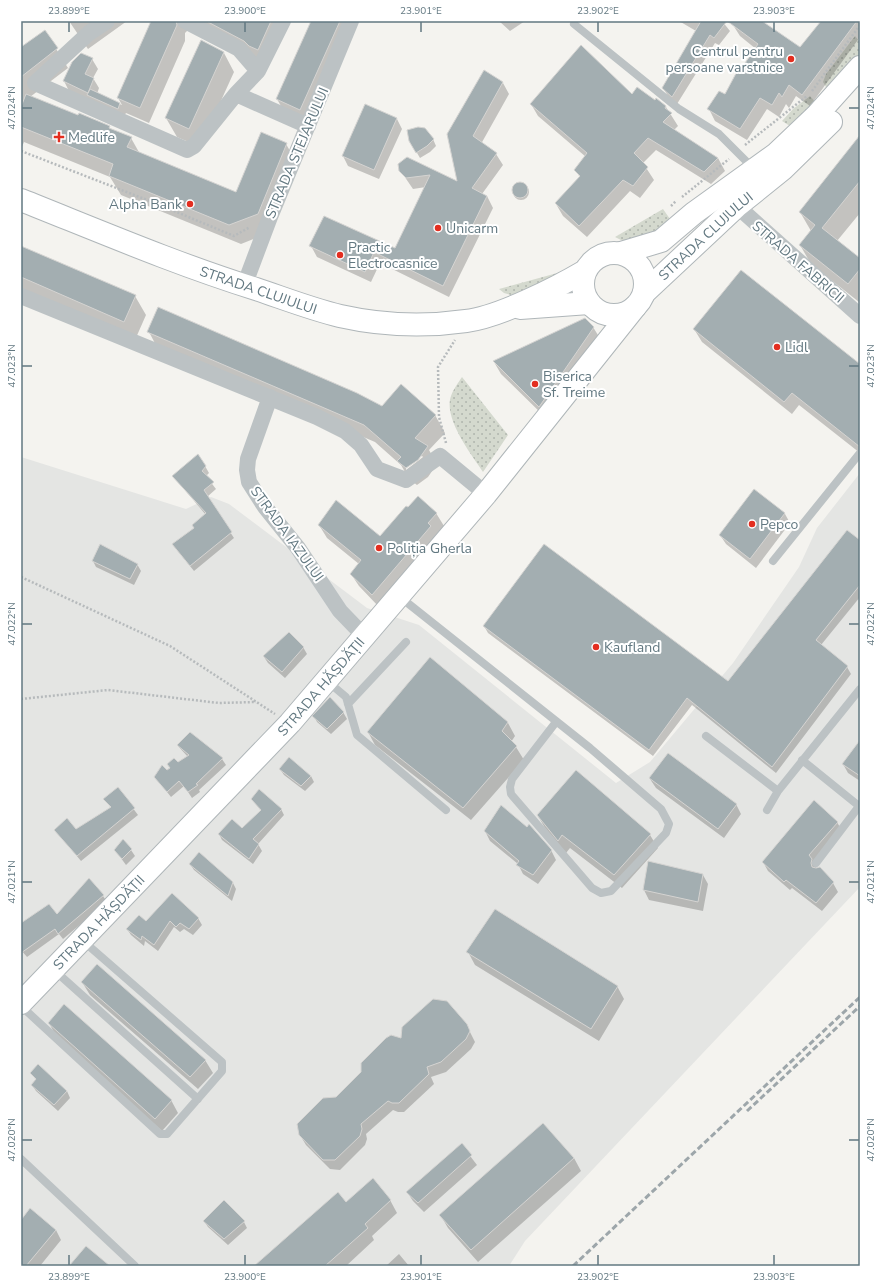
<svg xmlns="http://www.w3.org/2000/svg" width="881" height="1287" font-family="'Nunito Sans',sans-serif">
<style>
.built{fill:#e4e5e3}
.grass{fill:url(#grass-dots)}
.shadow{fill:#0003;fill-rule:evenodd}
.building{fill:#a3aeb1;stroke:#d5d4d2}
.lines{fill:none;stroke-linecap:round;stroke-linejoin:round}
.secondary-casing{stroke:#afb6b9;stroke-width:24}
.path{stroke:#b6babc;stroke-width:2.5;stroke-dasharray:2 2;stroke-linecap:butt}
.lane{stroke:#bcc2c4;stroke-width:8}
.street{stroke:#bcc2c4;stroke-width:16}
.secondary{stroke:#fff;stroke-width:22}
.rail{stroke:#9da6aa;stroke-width:3;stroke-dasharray:6 3;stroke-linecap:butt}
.ticks{fill:none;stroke:#627881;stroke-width:1.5}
.poi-dot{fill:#e32e20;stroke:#fff;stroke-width:1.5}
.labels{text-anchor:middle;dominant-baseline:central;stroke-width:4;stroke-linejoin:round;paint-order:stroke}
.poi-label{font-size:14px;fill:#627881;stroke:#fff;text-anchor:start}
.street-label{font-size:14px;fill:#627881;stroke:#fff}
.neatline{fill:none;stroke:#627881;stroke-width:1.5}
.ticks-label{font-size:10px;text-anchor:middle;fill:#627881}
</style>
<defs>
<pattern id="grass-dots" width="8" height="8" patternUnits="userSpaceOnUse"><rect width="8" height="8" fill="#d4d9ce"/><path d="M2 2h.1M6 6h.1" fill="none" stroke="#afb5ad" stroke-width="1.8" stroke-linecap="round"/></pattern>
</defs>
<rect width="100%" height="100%" fill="#f4f3ef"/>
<path class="built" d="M21,457L186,509L211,497L229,504L367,608L419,625L616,783L650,762L733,663L799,567L817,528L860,473V887L525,1241L509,1266H21Z"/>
<path class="grass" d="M855,36L860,42V60L838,86L826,87L823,82L826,74Z
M810,96L818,105L793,128L782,121L793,109Z
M663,209L670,219L669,224L639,243L621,240L615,237Z
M561,272L553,283L511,295L504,293L499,289Z
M462,377L508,435L483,472C471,454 443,418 451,396C453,390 458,383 462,377Z"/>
<path class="shadow" d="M69,21H127L88,49Z
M154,21H290L267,65L193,25L185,33V41L149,123L126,113L123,118L69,91L64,81L92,59L98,69L93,78L99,88L97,94L122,105L118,98Z
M312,21H349L309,125L286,115L277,99Z
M499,21H525L510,31Z
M679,21H722L730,31L719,45L715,43L677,104L668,96L663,88L696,31Z
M735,21H761L800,49L822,21H860V37L810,106L796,96L789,108L786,104L779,117L767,109L747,140L715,121L709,109L726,96L756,49L740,36L733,25Z
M45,31L68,68L30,97L109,127L111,130L131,138L140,154L237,193L286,144L297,163L268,233L241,244L121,195L110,177L24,142L21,149V48Z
M224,53L234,72L200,147L177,137L166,118Z
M503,83L509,94L481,144L496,154L503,165L482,194L487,196L493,208L449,297L380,263L371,282L317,257L311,246L395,249L426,187L413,189L400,170L399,164L458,183L448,134Z
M632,96L655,102L666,107L678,126L674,130L718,158L725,171L711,184L656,150L643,163L654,180L640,198L630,191L587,237L563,216L556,204L580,178L576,170L586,157L538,116L531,104Z
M366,105L397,119L402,129L379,179L348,166L343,156Z
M860,137V213L837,241L860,260L859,302L811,264L800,245L811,231L800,212Z
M433,139L436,146L430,152L420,158L410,141Z
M513 192a8 8 0 1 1 16 0a8 8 0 1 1-16 0Z
M21,247L135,296L146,315L135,340L21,291Z
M593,327L601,340L547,419L501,374L494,362Z
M694,329L860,366V453L799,405L792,414L702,342Z
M149,332L382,407L435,415L445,433L429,450L437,464L428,477L417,485L409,479L401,465L375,442L158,349ZM422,456L423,457L406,470V467Z
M205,466L209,473L206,476L216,489L207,497L234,538L194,571L173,545L195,528L206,515L173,476Z
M754,491L785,514L790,523L756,568L726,544L720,535Z
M436,513L444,526L435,536L438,540L379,607L359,586L351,574L359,564L327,538L319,525L380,537Z
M860,542V597L821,645L847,667L851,674L776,773L692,705L653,756L488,633L484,626L728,682Z
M93,561L137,564L141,571L134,585L96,567Z
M303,647L307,654L285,678L268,663L264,657Z
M430,658L508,723L515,736L511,742L516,747L524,760L471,820L375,745L368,732Z
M343,712L347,719L331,734L317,722L314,716Z
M860,741V781L848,773L843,764Z
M178,746L222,759L226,765L199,790L200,792L192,798L184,786L171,797L155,777L188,757Z
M280,769L311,776L314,782L305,791L284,775Z
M577,771L650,835L658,848L622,888L570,848L566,853L545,828L538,816Z
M650,779L736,804L741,814L724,838L656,788Z
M118,788L138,815L81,861L55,830H75L111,808L105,800Z
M252,799L281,809L284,815L258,844L262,851L253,864L222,840L219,834L242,830L261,811Z
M837,822L842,831L814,863L817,869L833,883L838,892L822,911L792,888L790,890L768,871L763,862Z
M485,831L551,850L556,860L538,884L523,874L518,864L490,841Z
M115,850H131L135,856L126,865Z
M190,864L233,883L236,889L232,901L194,870Z
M703,875L708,884L703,911L649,900L644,890Z
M103,896L107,902L63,939L59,934L27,957L21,950V923L56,916Z
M198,918L202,925L193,935L184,929L180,932L174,927L158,951L145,941L144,946L131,935L127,929L146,923Z
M468,952L617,986L624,999L599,1041L475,965Z
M82,982L205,1060L213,1073L198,1089L90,995Z
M49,1023L171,1100L178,1113L162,1131L56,1036Z
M466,1024L475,1042L471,1049L446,1072L431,1077L434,1084L404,1112H398L393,1110L366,1134L367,1139L365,1145L340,1170L330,1169L306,1145L300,1135L336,1098L402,1039Z
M31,1073L67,1091L70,1098L58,1111L36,1091L32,1085L36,1080Z
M461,1144L477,1165L424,1212L413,1201L407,1192Z
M574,1158L581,1171L478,1262L448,1228L441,1216Z
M390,1200L397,1213L372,1236L374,1240L346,1266H256L346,1203Z
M21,1221L56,1230L61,1240L40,1266H21Z
M204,1221L244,1222L247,1228L228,1245L208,1227Z
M399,1254L409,1266H386Z"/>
<path class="building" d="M151,21H176L177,25L140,108L117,98Z
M209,21H271L258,50L249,46L244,41L208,22Z
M311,21H340L300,110L276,99Z
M701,21H727L714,38L710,35L672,97L662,88Z
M727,21H762L800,47L821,21H857L802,95L789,85L782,97L779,93L772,105L760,98L740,129L707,109L719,91L725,94L741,64L743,66L758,44Z
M45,30L58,48L21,77V47Z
M201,40L224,52L189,129L165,118Z
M581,45L632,94L637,87L655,100L656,98L666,106L665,108L672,113L663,122L718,158L704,172L648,138L634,153L648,167L633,186L623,180L579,226L555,203L580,176L574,170L587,153L530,104Z
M81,53L93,58L85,74L94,78L88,93L63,81L72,62Z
M484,70L503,82L473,136L497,153L472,188L487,196L443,286L374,252L365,272L309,246L324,216L395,248L430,175L406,178L399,171L398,164L407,157L457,181L447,134Z
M90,89L120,103L118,109L87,95Z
M26,94L78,115L79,113L110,126L109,128L132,137L127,147L236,192L261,132L287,143L258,214L229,225L109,176L113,164L21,127V107Z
M365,104L397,118L374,170L342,156Z
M418,127L425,128L434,139L427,146L416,153L409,141L407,130Z
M860,135V181L822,228L860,258V269L848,284L799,245L815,225L799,212Z
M512 190a8 8 0 1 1 16 0a8 8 0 1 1-16 0Z
M21,246L136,295L124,322L21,277Z
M741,270L860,364V447L792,393L784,402L693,329Z
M158,307L357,393L382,406L401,384L436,415L415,438L428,446L418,460L406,468L397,461L401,457L364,425L147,332Z
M585,318L594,327L539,407L493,361Z
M198,454L206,466L202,471L214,482L204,490L232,532L190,566L172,544L194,528L192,525L206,513L172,476Z
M754,489L785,513L750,559L719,535Z
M418,496L437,513L428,523L431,526L372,595L350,574L361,560L318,525L336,500L380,536L406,506L408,507Z
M847,530L860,540V585L816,640L848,666L772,767L687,698L649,750L483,626L544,544L728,681Z
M100,544L138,564L130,579L92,561Z
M289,632L304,647L282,672L263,656Z
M430,657L508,722L502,731L517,746L463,808L367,732Z
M330,697L344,712L327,729L312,716Z
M190,732L223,758L196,784L198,785L188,792L179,781L167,792L154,777L162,765L167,770L170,768L167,764L174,758L178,762L189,755L177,745Z
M860,740V776L842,764Z
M668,753L737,804L718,829L649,778Z
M289,757L311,776L301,786L279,769Z
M576,770L651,834L614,875L562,835L558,841L537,815Z
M118,787L135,808L77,856L54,830L67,818L76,829L111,807L103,799Z
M259,789L282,809L253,839L259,844L249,859L218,834L232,819L242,828L261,810L251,799Z
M814,800L838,822L809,855L812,859L811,863L812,867L816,868L820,867L834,882L816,903L786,880L784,882L762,862Z
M501,805L527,827L529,824L552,850L533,875L516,865L519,861L484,831Z
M123,839L132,849L122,859L114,850Z
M199,852L233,882L228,896L189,864Z
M648,861L703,874L698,902L643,890Z
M89,878L104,895L58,934L55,929L21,953V923L49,904L57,914Z
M172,893L199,918L189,929L180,923L176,927L170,921L154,945L142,936L141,940L126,929L139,915L146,921Z
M495,909L618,986L591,1029L466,952Z
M97,964L206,1060L190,1077L81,982Z
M433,999L447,1001L467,1024L470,1031L466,1039L441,1062L427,1067L429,1074L399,1103H392L388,1101L361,1124L362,1129L360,1136L335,1160H323L299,1135L297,1124L323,1098L336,1097L361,1072V1063L386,1038L391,1035L401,1038L402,1027Z
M64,1004L172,1100L155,1119L48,1023Z
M38,1064L67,1091L54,1105L31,1085L36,1079L30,1073Z
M543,1123L574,1158L471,1250L439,1215Z
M462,1143L472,1155L418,1203L406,1192Z
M373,1178L391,1200L365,1224L368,1228L325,1266H254L338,1192L346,1202Z
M224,1200L245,1221L224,1239L203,1221Z
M30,1208L56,1230L26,1266H21V1220Z
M86,1246L110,1266H69Z"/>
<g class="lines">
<g class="secondary-casing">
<g id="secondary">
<path id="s1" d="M21,200C99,231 176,264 256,289C283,298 311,309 340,316C380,325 424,327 466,321C499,317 556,288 585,271"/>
<circle cx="614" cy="284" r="31"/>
<path d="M621,253L661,241L694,213L776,154L816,116L860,67"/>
<path id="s2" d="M644,293L737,206L783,169L831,122"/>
<path d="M520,308L589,303"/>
<path id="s3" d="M21,1003L290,723L486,494L635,307"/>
</g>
</g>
<path class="path" d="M812,91L860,25
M745,145L807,96
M21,151L155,203L234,236L250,227
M682,197L729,159
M671,206L676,201
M446,443L439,417L438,367L455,340
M21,577L170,646L275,714
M21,699L108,690L219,703L256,702"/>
<path class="lane" d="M574,24L679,109L719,134L754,169
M773,561L860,453
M400,597L590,748L661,809L669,824L666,833L611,891L601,893L592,888L511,794L510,787L512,779L556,722
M327,681L346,697L357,735L446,810
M348,704L406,642
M706,736L778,791
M802,760L859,806
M767,810L778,791L860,689
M816,863L860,805
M54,970L198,1099
M21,1006L160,1134H167L222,1071V1062L82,940
M21,1159L135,1266"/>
<path class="street" d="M107,21L89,33L35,83L187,150L194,146L236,94
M185,21L239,49L258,71L236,94L308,126
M258,71L283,21
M726,208L737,206L860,316
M244,286L270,217L351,21
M21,296L317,417L345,431L361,445L377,469L406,480L440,456L486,494
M270,397L248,459L247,470L249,482L265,507L298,548L340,611L365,637"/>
<use href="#secondary" class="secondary"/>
<path class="rail" d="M747,1111L860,1006
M573,1266L860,997"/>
</g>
<path class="ticks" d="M69,22V32M245,22V32M421,22V32M598,22V32M774,22V32M22,108H32M849,108H859M22,366H32M849,366H859M22,624H32M849,624H859M22,882H32M849,882H859M22,1140H32M849,1140H859M69,1255V1265M245,1255V1265M421,1255V1265M598,1255V1265M774,1255V1265"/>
<g class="poi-dot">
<circle cx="791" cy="59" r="4"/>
<path d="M57 131h4v4h4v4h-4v4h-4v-4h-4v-4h4z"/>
<circle cx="190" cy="204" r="4"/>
<circle cx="438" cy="228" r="4"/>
<circle cx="340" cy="255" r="4"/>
<circle cx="777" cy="347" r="4"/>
<circle cx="535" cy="384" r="4"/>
<circle cx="752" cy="524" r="4"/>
<circle cx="379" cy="548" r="4"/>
<circle cx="596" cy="647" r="4"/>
</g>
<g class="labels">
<g class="poi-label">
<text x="783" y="51" text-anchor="end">Centrul pentru<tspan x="783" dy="16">persoane varstnice</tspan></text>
<text x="68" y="137">Medlife</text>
<text x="182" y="204" text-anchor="end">Alpha Bank</text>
<text x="446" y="228">Unicarm</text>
<text x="348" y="247">Practic<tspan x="348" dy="16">Electrocasnice</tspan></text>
<text x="785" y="347">Lidl</text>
<text x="543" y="376">Biserica<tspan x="543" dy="16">Sf. Treime</tspan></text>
<text x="760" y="524">Pepco</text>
<text x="387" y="548">Poliția Gherla</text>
<text x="604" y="647">Kaufland</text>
</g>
<g class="street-label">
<text transform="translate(297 153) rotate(-67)">STRADA STEJARULUI</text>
<text stroke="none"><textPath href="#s2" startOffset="84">STRADA CLUJULUI</textPath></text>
<text transform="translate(798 262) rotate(41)">STRADA FABRICII</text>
<text stroke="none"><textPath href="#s1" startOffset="254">STRADA CLUJULUI</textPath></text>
<text transform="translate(287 534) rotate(54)">STRADA IAZULUI</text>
<text stroke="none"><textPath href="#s3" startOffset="436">STRADA HĂȘDĂȚII</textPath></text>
<text stroke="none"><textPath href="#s3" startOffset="112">STRADA HĂȘDĂȚII</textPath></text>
</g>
</g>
<rect width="881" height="1287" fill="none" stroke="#ffffff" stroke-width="44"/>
<rect x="22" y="22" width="837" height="1243" class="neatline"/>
<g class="ticks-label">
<text x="69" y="14">23.899°E</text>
<text x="245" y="14">23.900°E</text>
<text x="421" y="14">23.901°E</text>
<text x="598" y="14">23.902°E</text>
<text x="774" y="14">23.903°E</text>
<text transform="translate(11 108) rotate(-90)" y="4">47.024°N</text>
<text transform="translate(870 108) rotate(-90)" y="4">47.024°N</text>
<text transform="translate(11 366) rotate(-90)" y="4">47.023°N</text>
<text transform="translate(870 366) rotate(-90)" y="4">47.023°N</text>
<text transform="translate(11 624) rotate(-90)" y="4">47.022°N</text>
<text transform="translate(870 624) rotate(-90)" y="4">47.022°N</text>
<text transform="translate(11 882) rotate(-90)" y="4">47.021°N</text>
<text transform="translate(870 882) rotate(-90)" y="4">47.021°N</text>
<text transform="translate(11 1140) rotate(-90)" y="4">47.020°N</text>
<text transform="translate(870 1140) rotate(-90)" y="4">47.020°N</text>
<text x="69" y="1280">23.899°E</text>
<text x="245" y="1280">23.900°E</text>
<text x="421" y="1280">23.901°E</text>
<text x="598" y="1280">23.902°E</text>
<text x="774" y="1280">23.903°E</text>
</g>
</svg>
